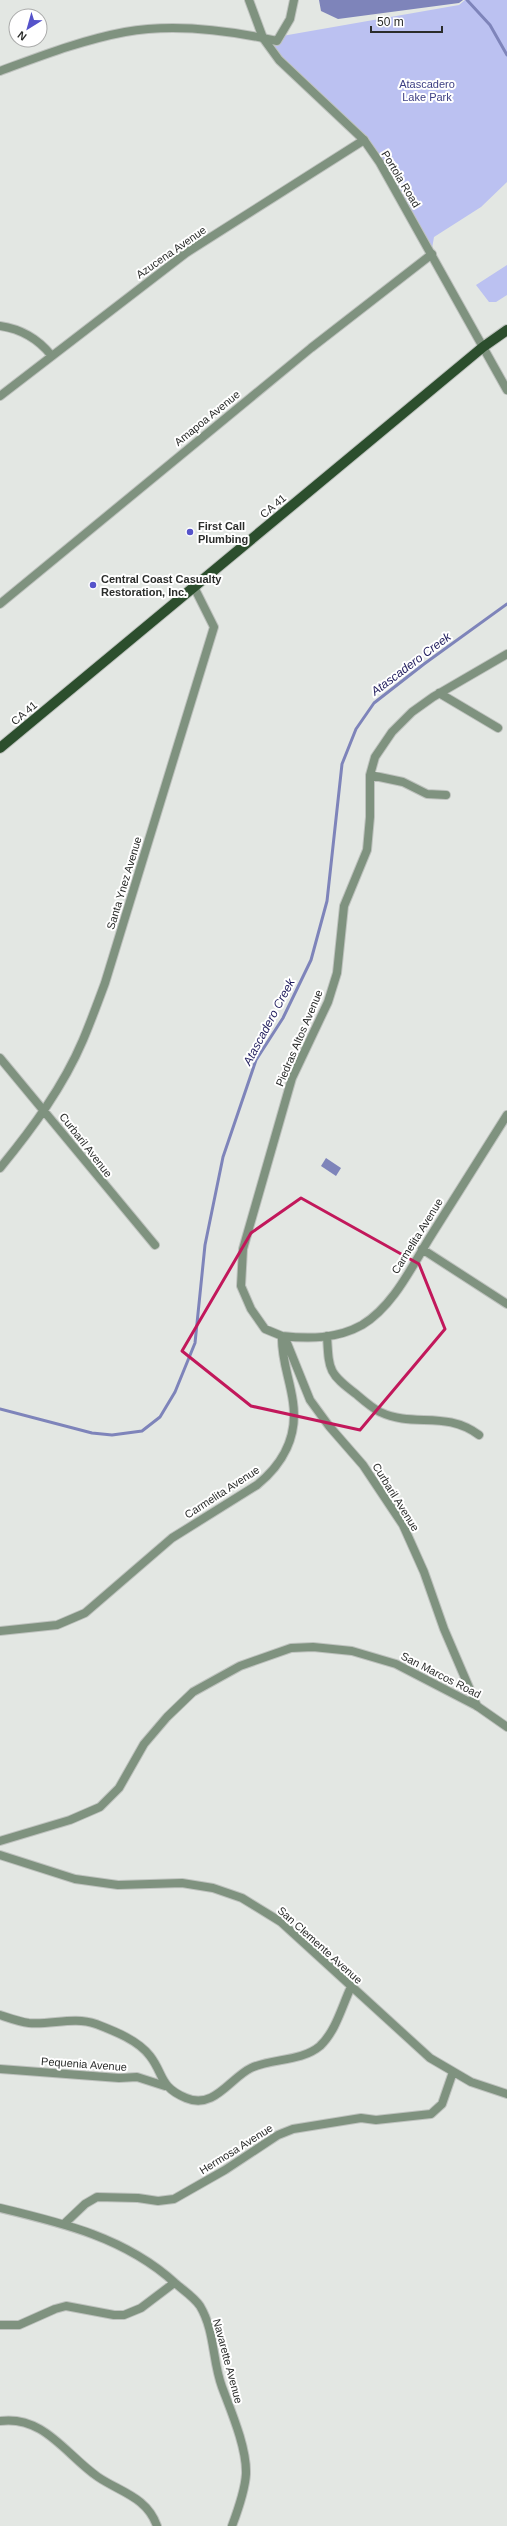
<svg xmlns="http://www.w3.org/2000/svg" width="507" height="2526" font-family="Arial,sans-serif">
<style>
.green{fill:#bbc1f1}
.water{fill:#7e84ba}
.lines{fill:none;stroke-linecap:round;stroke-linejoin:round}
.stream{stroke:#7e84ba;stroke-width:3}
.minor-casing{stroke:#bec2be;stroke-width:10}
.tertiary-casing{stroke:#bec2be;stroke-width:10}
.primary-casing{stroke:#bec2be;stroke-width:12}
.minor{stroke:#7f927f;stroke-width:8}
.tertiary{stroke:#7f927f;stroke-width:8}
.primary{stroke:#2c4e2d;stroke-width:10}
.marked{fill:none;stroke:#c2185b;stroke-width:3;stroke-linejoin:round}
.poi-dot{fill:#5553ca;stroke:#fff;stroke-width:1.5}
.labels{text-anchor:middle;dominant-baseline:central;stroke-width:4;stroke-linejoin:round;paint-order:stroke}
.park-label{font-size:11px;fill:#3d3f83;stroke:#fff}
.street-label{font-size:11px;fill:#2b2d2b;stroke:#fff}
.poi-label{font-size:11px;font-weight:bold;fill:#2b2d2b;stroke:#fff;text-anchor:start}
.water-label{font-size:12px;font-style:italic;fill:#211e5e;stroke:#fff}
</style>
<rect width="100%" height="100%" fill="#e3e7e3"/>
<path class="green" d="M465,0H507V182L481,207L434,237L431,254L364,138L301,82L265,39L459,5Z
M507,265V295L496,302H489L476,285Z"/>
<path class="water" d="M319,0H463L459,3L338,19L321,11Z
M326,1158L341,1168L336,1176L321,1166Z"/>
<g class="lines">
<path class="stream" d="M467,0L490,25L507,55
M0,1409L92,1433L112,1435L142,1431L160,1417L175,1392L195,1343L205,1245L223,1157L256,1060L283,1018L311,960L327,901L342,764L356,729L374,703L424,664L507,604"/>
<g class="minor-casing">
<path id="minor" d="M0,71C41,56 82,40 125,32C174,23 228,30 277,41L290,19L294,0
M0,326C21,329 38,339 51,355
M0,396L186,253L364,140
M0,604L311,348L432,254
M439,693L498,728
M370,775L403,782L427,794L446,795
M0,1058L155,1245
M0,1168C32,1129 63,1087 83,1040C91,1021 98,1002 105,983L214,627L194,587
M422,1249L507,1304
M327,1336C329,1370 328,1373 356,1394C363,1400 372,1408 380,1412C414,1428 445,1410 479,1435
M0,1631L57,1625L85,1613L172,1538L257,1485C283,1464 298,1436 293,1402C290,1379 281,1359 282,1336C309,1339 337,1339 362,1325C394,1306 413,1264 432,1234C457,1194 482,1155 507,1115
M477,1706L444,1629L424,1572L403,1525L363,1465L329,1426L310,1400L287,1343L282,1336L265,1329L251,1309L241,1286L243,1249L292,1078L328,1002L337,973L344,906L367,850L370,817V775L375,757L392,732L412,712L433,697L507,654
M0,1855L75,1879L118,1885L182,1883L213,1888L242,1898L281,1922L430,2058L471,2082L507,2094
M0,2015C9,2018 20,2022 29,2023C52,2025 74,2016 96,2024C114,2031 138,2040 150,2056C164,2074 159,2087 186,2098C214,2110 230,2078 251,2068C272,2058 301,2062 320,2046C336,2031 342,2006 351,1987
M0,2069L119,2078L137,2077L165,2086
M0,2208C63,2223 126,2238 175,2283C183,2290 194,2297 200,2306C215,2331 212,2360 222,2387C231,2411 247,2448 246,2474C245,2491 238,2510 232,2526
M65,2223L85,2204L97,2197L138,2198L158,2201L174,2199L225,2170L278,2135L293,2129L361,2118L376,2120L431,2114L442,2104L453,2072
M0,2325H19L55,2309L66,2306L114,2315H124L141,2308L174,2283
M0,2421C44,2415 66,2455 98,2477C120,2492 147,2497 157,2526"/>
</g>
<g class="tertiary-casing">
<path id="tertiary" d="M249,0L263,38L279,60L364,140L380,163L507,390
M0,1841L70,1820L100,1807L119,1788L144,1744L167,1717L193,1692L240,1666L291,1648L313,1647L352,1651L396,1664L477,1706L507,1727"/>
</g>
<g class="primary-casing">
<path id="primary" d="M0,748L483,347L507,330"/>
</g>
<use href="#minor" class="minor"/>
<use href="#tertiary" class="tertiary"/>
<use href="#primary" class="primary"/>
</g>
<path class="marked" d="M301,1198L419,1264L445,1329L360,1430L251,1406L182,1351L251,1233Z"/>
<g class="poi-dot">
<circle cx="190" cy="532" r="4"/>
<circle cx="93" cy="585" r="4"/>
</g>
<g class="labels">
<g class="park-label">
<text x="427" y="84">Atascadero<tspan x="427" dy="13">Lake Park</tspan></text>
</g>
<g class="street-label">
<text transform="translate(401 179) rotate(59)">Portola Road</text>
<text transform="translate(171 252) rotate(-35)">Azucena Avenue</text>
<text transform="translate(207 418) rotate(-39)">Amapoa Avenue</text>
<text transform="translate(273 506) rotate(-40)">CA 41</text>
<text transform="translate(24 713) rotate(-40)">CA 41</text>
<text transform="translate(124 883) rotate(-73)">Santa Ynez Avenue</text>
<text transform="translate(299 1038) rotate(-67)">Piedras Altos Avenue</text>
<text transform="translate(86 1145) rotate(52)">Curbaril Avenue</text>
<text transform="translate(417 1236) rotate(-58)">Carmelita Avenue</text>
<text transform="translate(222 1492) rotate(-33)">Carmelita Avenue</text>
<text transform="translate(396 1497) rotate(58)">Curbaril Avenue</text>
<text transform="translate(441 1675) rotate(27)">San Marcos Road</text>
<text transform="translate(320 1945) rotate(42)">San Clemente Avenue</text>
<text transform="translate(84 2064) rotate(4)">Pequenia Avenue</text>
<text transform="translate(236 2149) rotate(-32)">Hermosa Avenue</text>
<text transform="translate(228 2361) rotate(75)">Navarette Avenue</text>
</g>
<g class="poi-label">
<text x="198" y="526">First Call<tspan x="198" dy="13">Plumbing</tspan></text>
<text x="101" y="579">Central Coast Casualty<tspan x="101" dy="13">Restoration, Inc.</tspan></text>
</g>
<g class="water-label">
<text transform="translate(411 664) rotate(-37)">Atascadero Creek</text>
<text transform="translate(269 1022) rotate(-62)">Atascadero Creek</text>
</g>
</g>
<g transform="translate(28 28) rotate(217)"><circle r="19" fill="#ffffff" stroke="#aaabaa"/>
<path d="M0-3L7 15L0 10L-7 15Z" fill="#5553ca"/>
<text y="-6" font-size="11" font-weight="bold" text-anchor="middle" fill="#2b2d2b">N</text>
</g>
<path d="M371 26v6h71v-6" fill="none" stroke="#2b2d2b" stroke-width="2"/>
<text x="377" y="26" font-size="12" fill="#2b2d2b" stroke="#ffffff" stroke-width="3" paint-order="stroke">50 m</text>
</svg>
